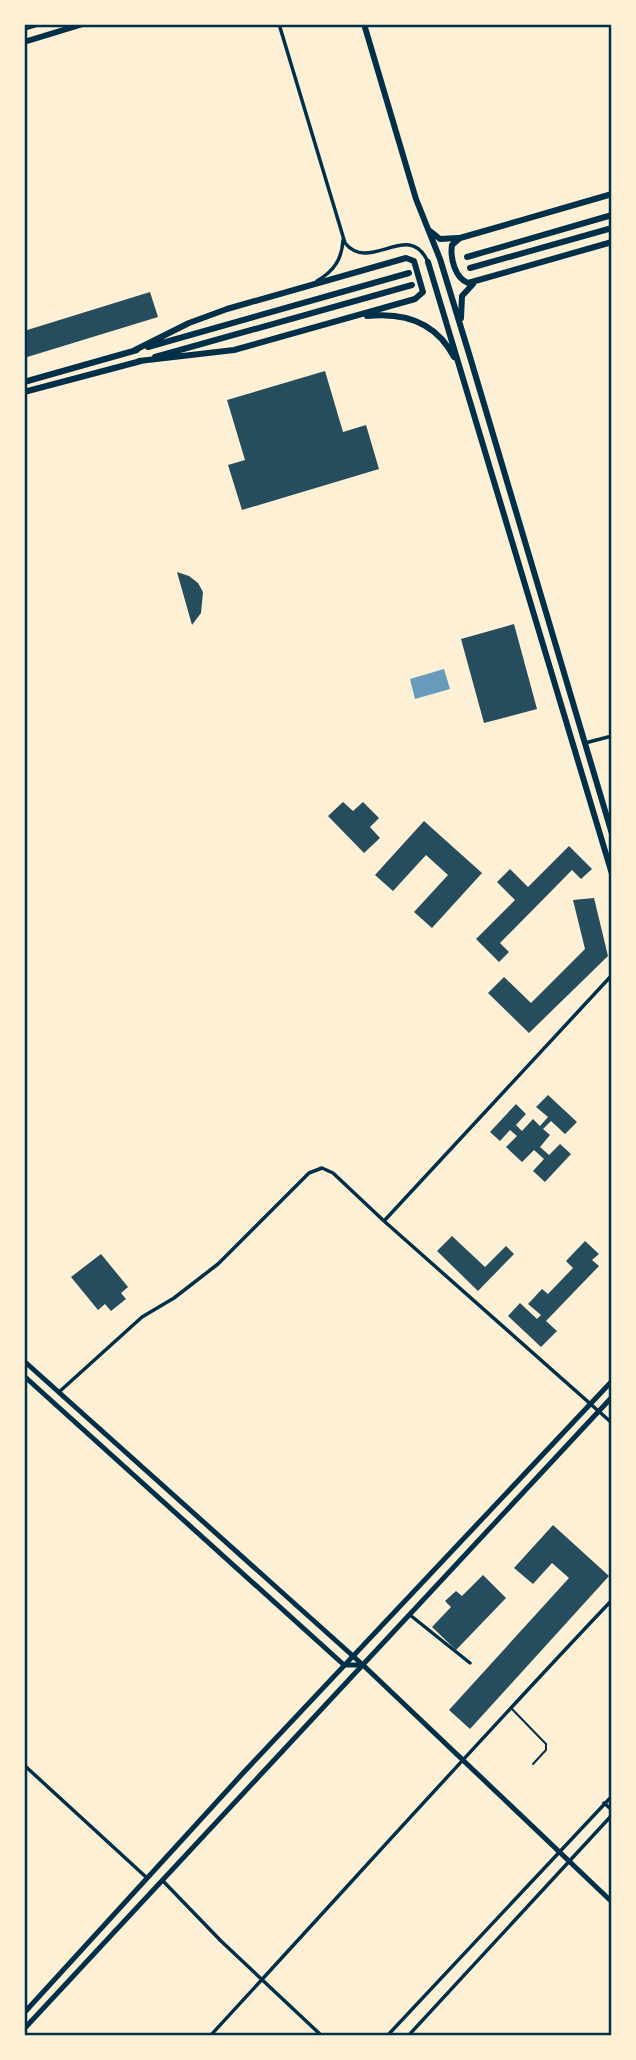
<svg xmlns="http://www.w3.org/2000/svg" width="636" height="2060" font-family="'Roboto Condensed',sans-serif">
<style>
.water{fill:#669bbc}
.building{fill:#264d5e}
.lines{fill:none;stroke-linecap:round;stroke-linejoin:round}
.service{stroke:#003049;stroke-width:2}
.minor{stroke:#003049;stroke-width:3.5}
.tertiary{stroke:#003049;stroke-width:5}
.secondary{stroke:#003049;stroke-width:5}
.primary{stroke:#003049;stroke-width:6}
.neatline{fill:none;stroke:#003049;stroke-width:2.5}
</style>
<rect width="100%" height="100%" fill="#fdf0d5"/>
<path class="water" d="M444,669L450,689L415,699L410,679Z"/>
<path class="building" d="M150,292L158,317L24,358V331Z
M325,371L343,432L366,425L379,469L242,510L228,465L245,460L227,400Z
M177,572L189,576L198,583L203,592L201,613L192,625Z
M514,624L537,709L484,723L461,639Z
M343,802L353,811L363,802L379,818L370,827L380,838L364,853L328,816Z
M424,821L482,873L432,928L414,912L448,875L426,855L393,891L375,875Z
M569,846L592,869L581,879L572,870L500,943L509,952L499,962L476,939L515,900L497,882L510,869L528,887Z
M594,898L608,956L529,1033L488,993L504,977L531,1003L585,949L573,900Z
M548,1095L577,1122L565,1134L551,1121L543,1129L550,1135L540,1147L549,1155L560,1144L571,1154L545,1182L533,1171L544,1159L534,1150L522,1162L506,1147L517,1136L510,1130L500,1141L490,1132L516,1104L526,1114L516,1125L522,1131L533,1119L540,1126L548,1117L536,1107Z
M452,1236L485,1267L506,1246L514,1254L478,1291L437,1251Z
M585,1241L599,1254L592,1260L599,1266L546,1321L557,1331L541,1347L508,1316L520,1303L537,1319L541,1315L528,1304L542,1289L548,1294L573,1268L566,1261Z
M101,1254L128,1287L121,1293L126,1299L111,1311L105,1304L98,1310L71,1277Z
M553,1525L609,1576L470,1729L449,1710L569,1578L552,1563L533,1584L514,1568Z
M483,1575L506,1598L456,1650L432,1627L451,1607L445,1601L456,1591L462,1596Z"/>
<g class="lines">
<path class="service" d="M511,1708L546,1744V1750L533,1764"/>
<path class="minor" d="M279,24L345,243C370,274 409,219 428,262
M317,281C334,271 342,259 343,240
M585,743L612,736
M384,1221L612,975
M59,1392L142,1317L174,1298L218,1264L309,1173L322,1168L333,1173L384,1221L612,1423
M410,1615L470,1663
M24,1765L146,1877
M604,1803L612,1810
M163,1881L221,1941L322,2036
M210,2036C344,1891 476,1743 612,1600
M387,2036L612,1796
M408,2036L612,1815"/>
<path class="tertiary" d="M24,1361L363,1665L612,1902
M24,1376L344,1665H363"/>
<path class="secondary" d="M24,2013L244,1772L612,1381
M24,2029L612,1397"/>
<path class="primary" d="M364,24L416,199L440,259L470,357L612,834
M24,28L37,24
M24,42L83,24
M612,194L460,238L452,245C450,258 455,278 468,283L612,242
M430,231L440,239L458,238
M467,257L612,215
M428,262L612,874
M470,268L612,228
M367,316C404,312 436,322 454,357
M461,318L462,296L473,284
M148,347L409,273
M135,350L189,323L227,309L406,258L414,261L423,292L415,299L234,350L139,361
M155,357L412,285
M24,382L137,350
M24,392L141,361"/>
</g>
<rect width="636" height="2060" fill="none" stroke="#fdf0d5" stroke-width="52"/>
<rect x="26" y="26" width="584" height="2008" class="neatline"/>
</svg>
